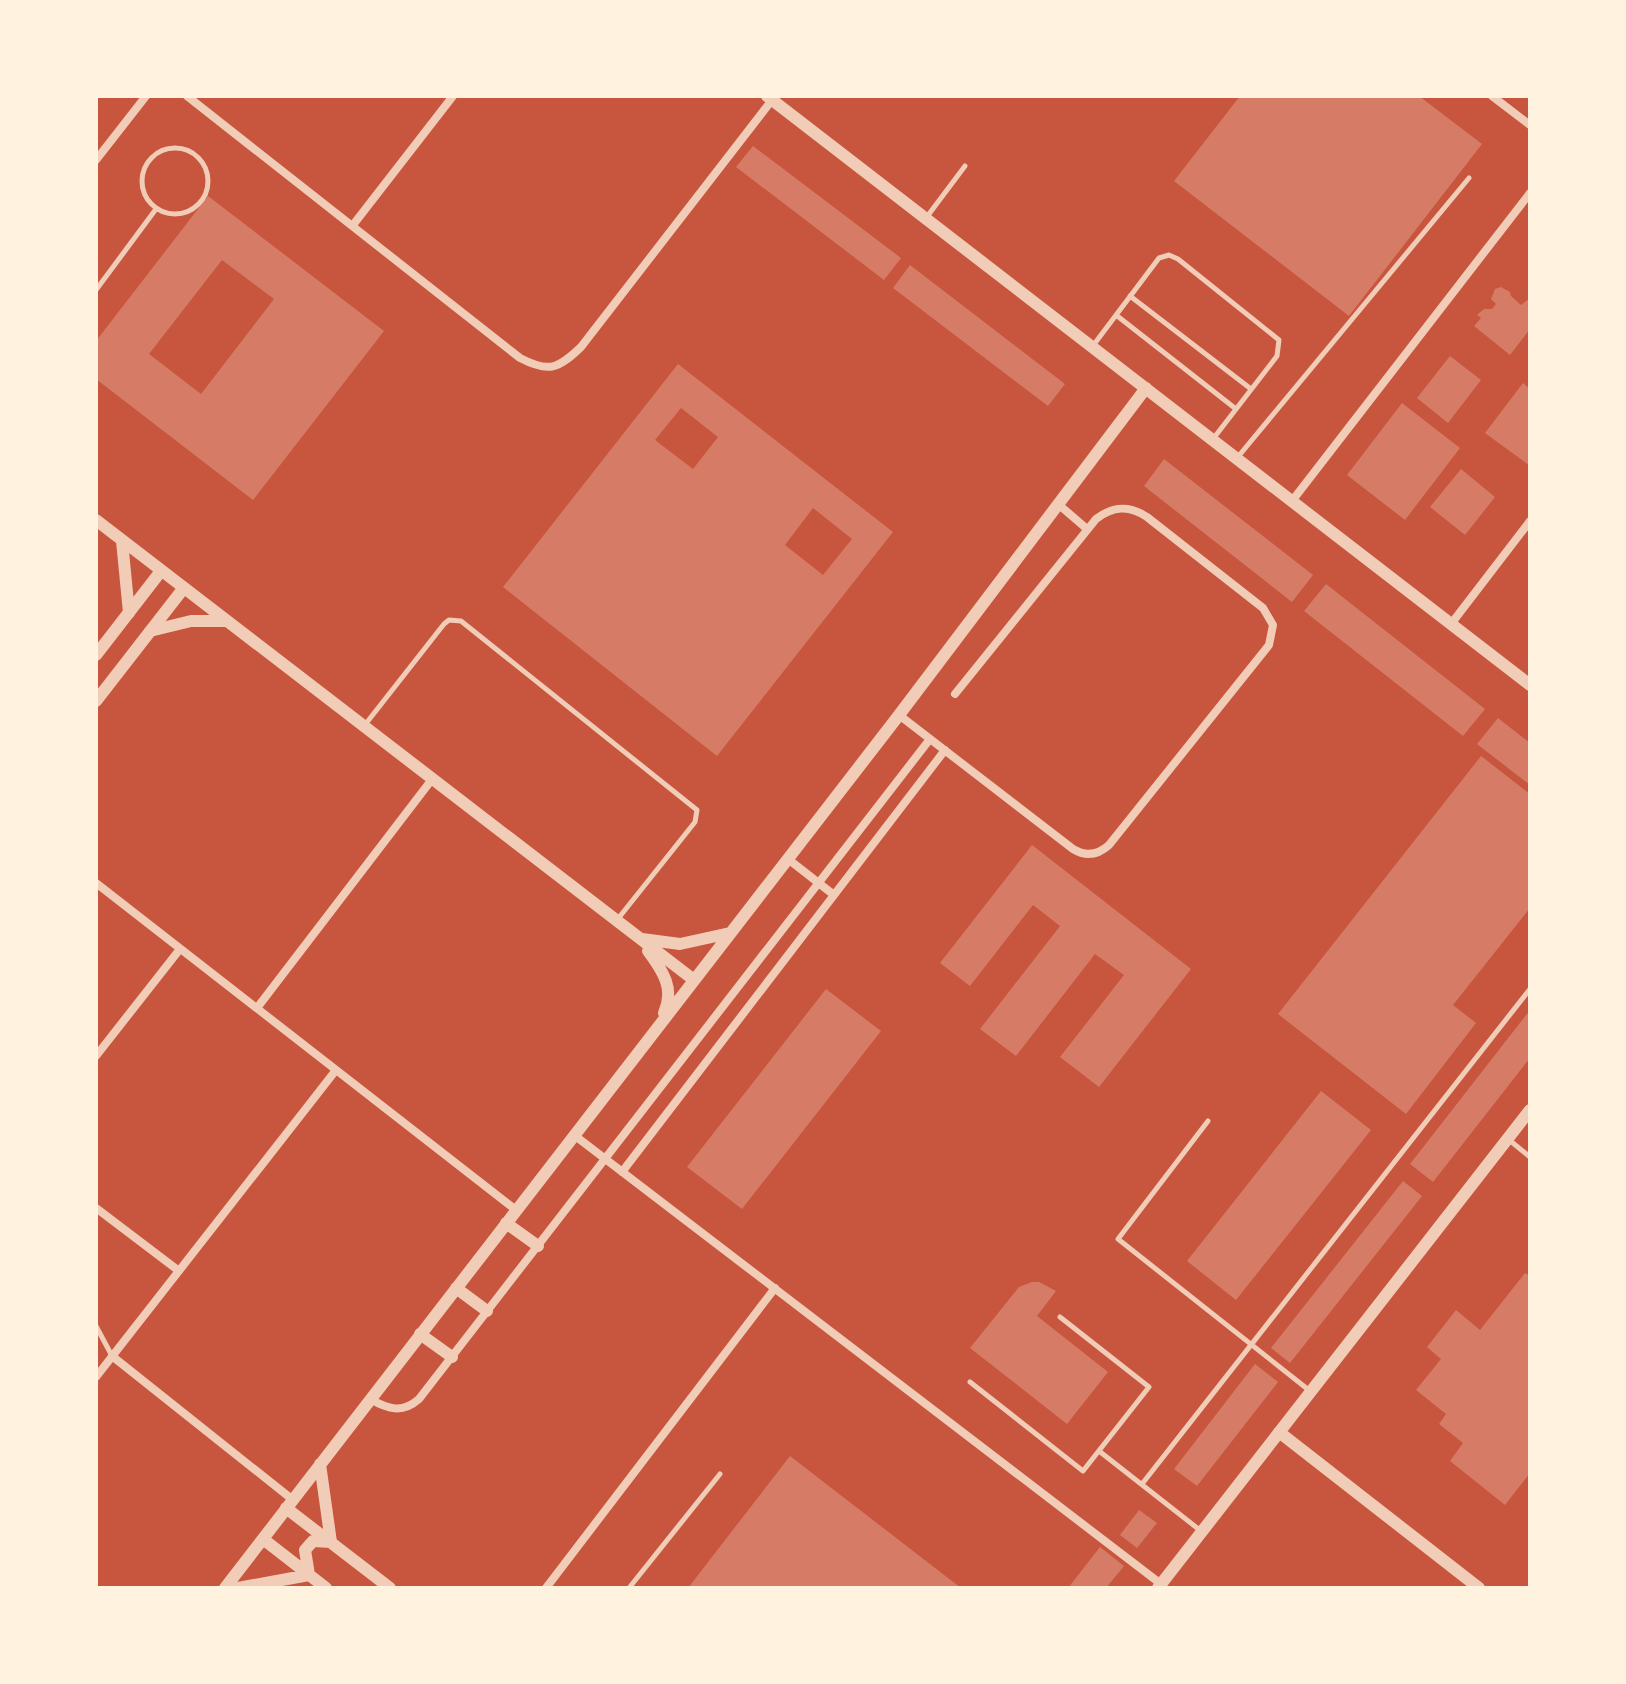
<svg xmlns="http://www.w3.org/2000/svg" width="1626" height="1684" font-family="Arial,sans-serif">
<style>
.building{fill:#d67c66;fill-rule:evenodd}
.lines{fill:none;stroke-linecap:round;stroke-linejoin:round}
.service{stroke:#f1ccb7;stroke-width:5}
.minor{stroke:#f1ccb7;stroke-width:8}
.tertiary{stroke:#f1ccb7;stroke-width:12}
</style>
<rect width="100%" height="100%" fill="#c8553d"/>
<path class="building" d="M1240,96H1419L1482,144L1349,316L1174,181Z
M753,146L901,258L884,280L736,167Z
M208,196L384,331L253,500L96,379V341ZM222,260L274,299L201,394L149,354Z
M910,265L1065,384L1048,406L893,288Z
M1501,287L1510,292L1511,296L1521,305L1530,298V329L1510,355L1474,326L1481,318L1477,315L1484,309H1492L1496,304L1491,299L1495,289Z
M1450,356L1481,380L1448,423L1417,398Z
M678,364L893,532L717,756L503,587ZM681,408L718,437L693,469L655,440ZM813,508L852,539L823,575L785,545Z
M1523,383L1530,389V466L1485,433Z
M1402,403L1460,448L1405,520L1347,475Z
M1164,459L1313,575L1292,602L1144,486Z
M1461,469L1495,497L1465,535L1430,507Z
M1326,584L1485,709L1463,736L1304,611Z
M1498,718L1530,743V785L1477,744Z
M1481,756L1530,794V908L1453,1005L1476,1023L1406,1114L1278,1014Z
M1032,845L1191,969L1099,1087L1060,1057L1124,975L1095,954L1016,1056L980,1029L1060,926L1033,905L970,986L940,963Z
M826,989L881,1031L742,1209L687,1167Z
M1530,1010V1058L1433,1182L1410,1164Z
M1321,1091L1371,1130L1236,1300L1187,1261Z
M1403,1181L1422,1196L1290,1363L1271,1348Z
M1525,1273L1530,1276V1473L1505,1505L1450,1461L1463,1443L1439,1424L1446,1414L1416,1390L1441,1359L1427,1347L1456,1310L1480,1330Z
M1032,1282H1039L1056,1291L1037,1316L1108,1372L1067,1424L970,1348L1019,1287Z
M1255,1364L1278,1382L1197,1486L1174,1469Z
M790,1456L961,1588H688Z
M1139,1510L1157,1523L1137,1548L1120,1535Z
M1100,1547L1124,1566L1106,1588H1068Z"/>
<g class="lines">
<path class="service" d="M142 181a33 33 0 1 1 66 0a33 33 0 1 1-66 0Z
M926,218L965,166
M96,290L156,209
M1130,296L1251,389
M1116,315L1236,409
M1092,347L1159,258L1169,255L1178,259L1279,340L1277,356L1213,439
M1237,458L1469,178
M364,726L444,624L449,620L461,621L697,810L695,822L617,920
M1208,1121L1118,1239L1310,1391
M1508,1139L1530,1157
M96,1326L112,1356
M970,1382L1083,1471L1149,1387L1060,1317
M1099,1451L1201,1531
M1142,1484L1530,989
M629,1588L720,1474"/>
<path class="minor" d="M187,96L520,358C549,373 558,369 581,347L772,100
M1492,96L1530,125
M96,160L146,96
M353,225L453,96
M1292,501L1530,193
M1058,504L1087,529
M1451,624L1530,521
M899,715L1073,849C1086,857 1098,855 1109,845L1269,645L1273,625L1263,608L1147,517C1129,505 1113,506 1096,519L955,694
M788,859L834,895
M96,883L516,1210
M257,1008L433,778
M96,1056L180,949
M574,1135L1161,1584
M622,1172L945,750
M96,1208L179,1271
M112,1356L293,1500
M96,1377L336,1070
M370,1399C388,1409 402,1414 419,1399L930,739
M546,1588L775,1288"/>
<path class="tertiary" d="M767,96L1530,685
M96,520L694,980
M122,541L129,613
M150,631L191,621H226
M96,655L161,571
M96,701L183,589
M642,939L680,944L730,933
M648,951C663,971 675,989 664,1013
M506,1223L538,1246
M456,1288L487,1311
M420,1334L452,1357
M1279,1432L1479,1588
M286,1508L390,1588
M263,1539L326,1588
M225,1588L899,715L1146,388
M238,1588L309,1575L305,1550L313,1541L331,1542L320,1464
M1158,1588L1530,1110"/>
</g>
<rect width="1626" height="1684" fill="none" stroke="#fff3e0" stroke-width="196"/>
</svg>
